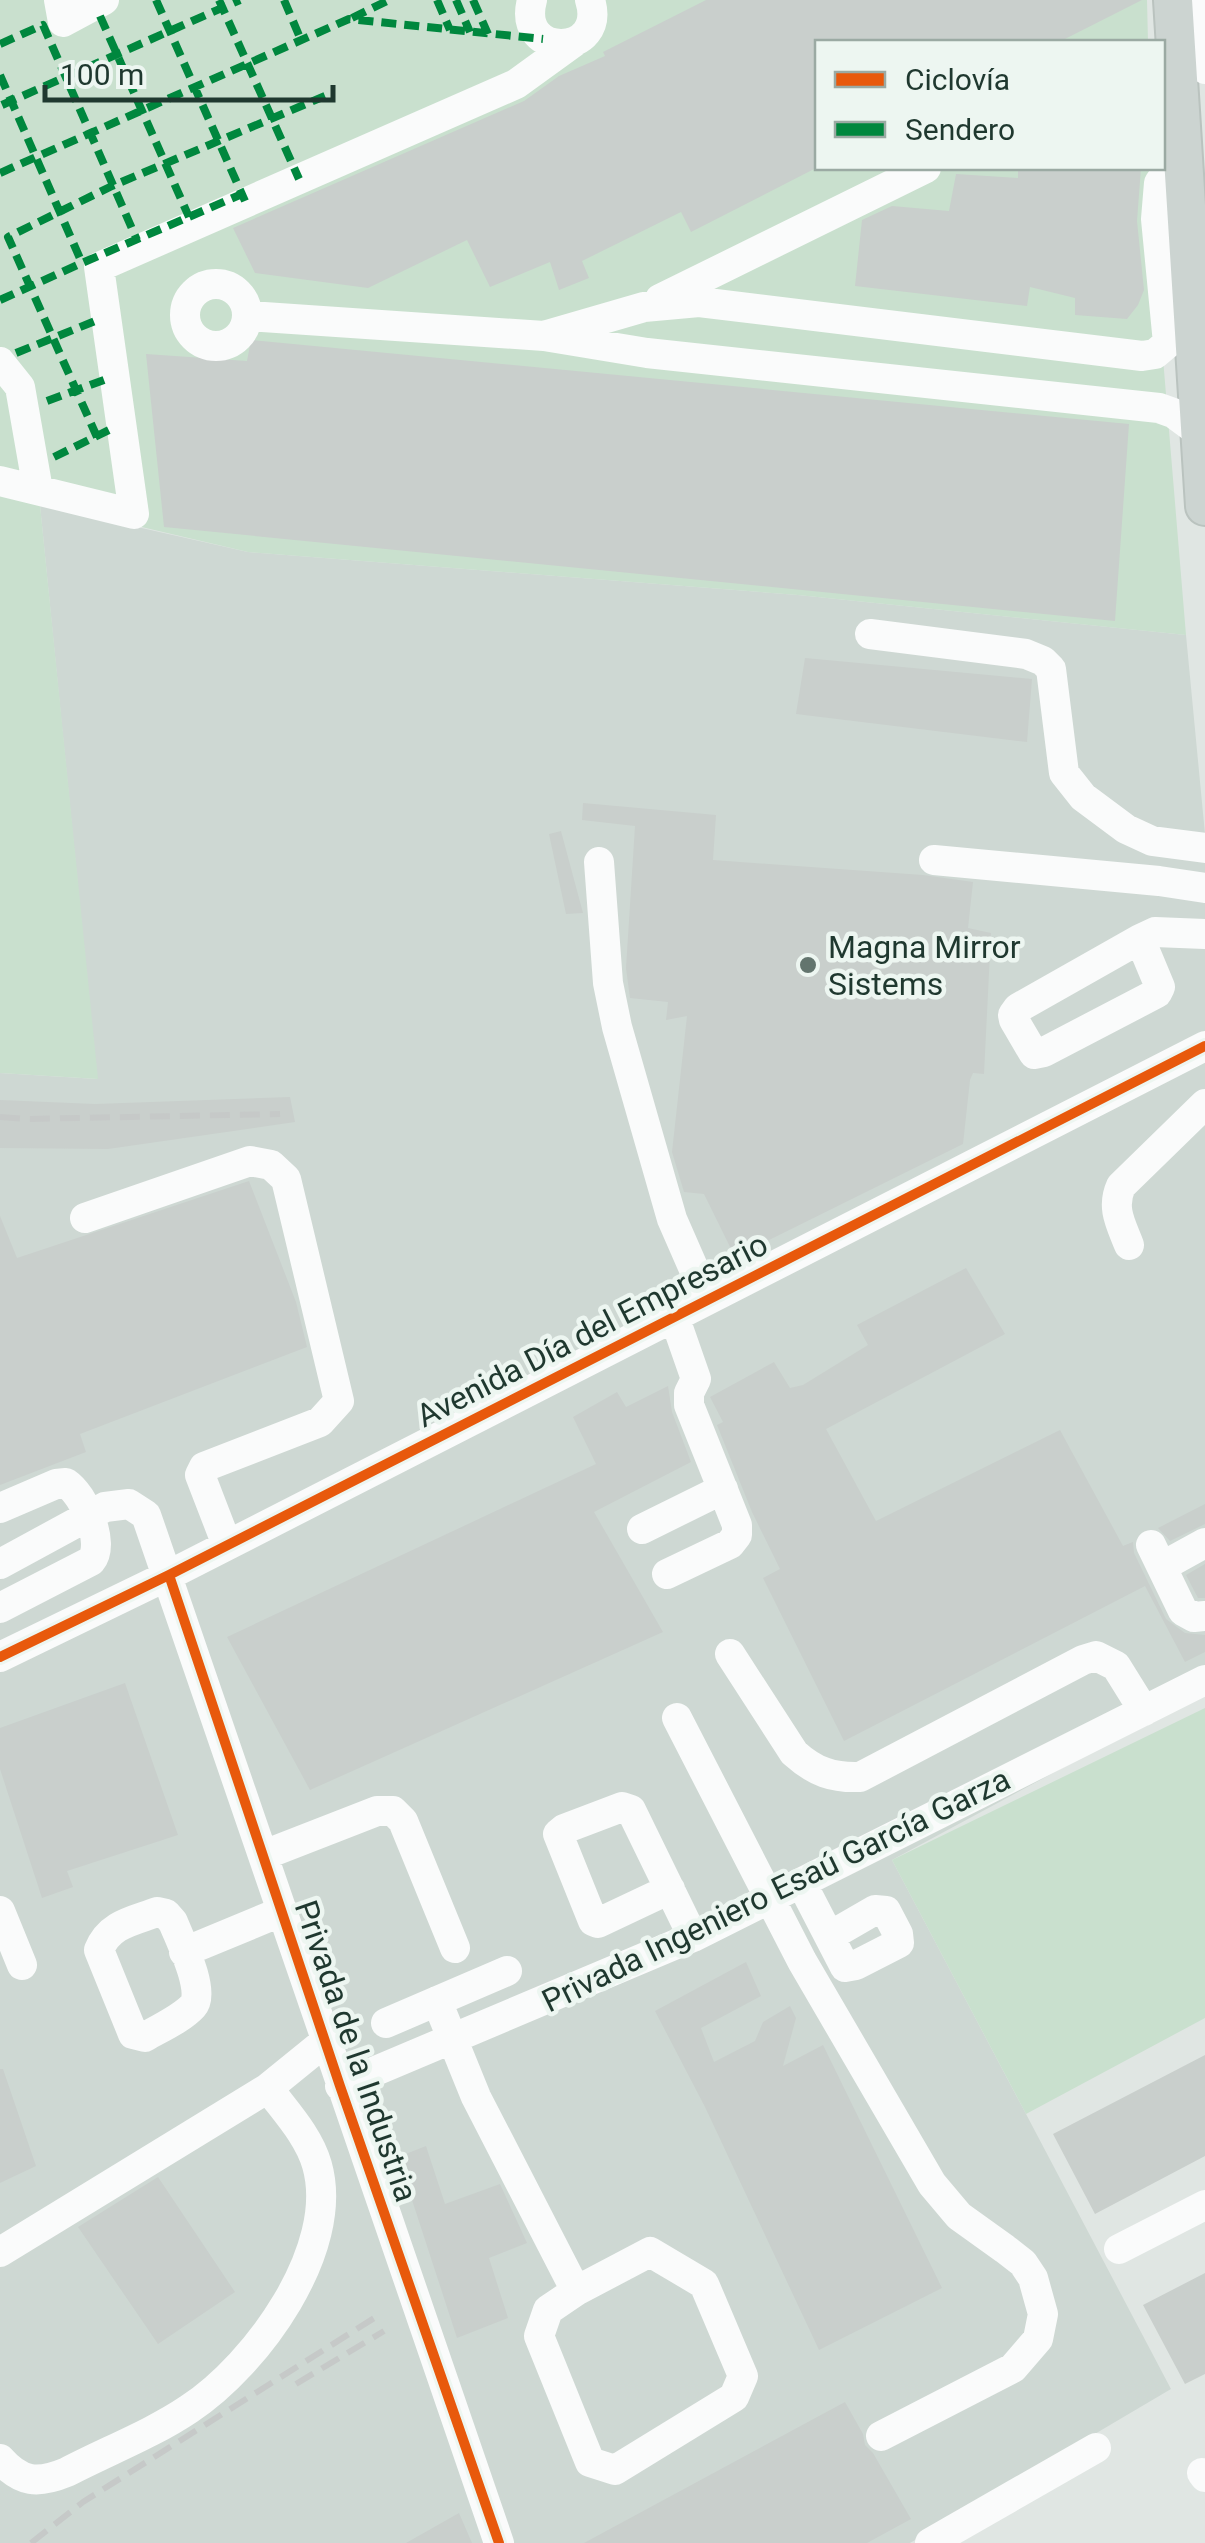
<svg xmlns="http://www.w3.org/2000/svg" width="1205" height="2543" font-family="Roboto,sans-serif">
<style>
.built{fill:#ced8d3}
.green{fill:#c9e0ce}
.building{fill:#c9cfcc}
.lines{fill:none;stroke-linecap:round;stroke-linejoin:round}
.major-casing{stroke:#bac3bf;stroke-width:42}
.minor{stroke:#fafbfb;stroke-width:30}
.major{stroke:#ccd4d1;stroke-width:38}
.rail{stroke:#c6c9c8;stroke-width:6;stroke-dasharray:20 10;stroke-linecap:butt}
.quiet{stroke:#00873e;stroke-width:8;stroke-dasharray:15 8;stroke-linecap:butt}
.cycleway-casing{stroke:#edf6f1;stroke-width:16}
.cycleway{stroke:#e8590c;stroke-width:10}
.poi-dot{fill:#63756e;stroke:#edf6f1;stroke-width:4}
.labels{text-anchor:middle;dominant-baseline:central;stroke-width:9;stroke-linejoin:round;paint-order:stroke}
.poi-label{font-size:32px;fill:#1f382f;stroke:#edf6f1;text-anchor:start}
.street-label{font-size:32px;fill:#1f382f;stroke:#edf6f1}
</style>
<rect width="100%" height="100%" fill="#e0e6e3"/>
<path class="built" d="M40,505L248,552L798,595L1186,635L1205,834V1691L892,1860L1171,2389L910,2543H0V1073L97,1079Z"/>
<path class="green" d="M0,0H1147L1148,42H818V168H1151L1153,238L1186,635L798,595L248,552L14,497L40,505L98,1079L0,1073Z
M1205,1708V2018L1026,2114L892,1860Z"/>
<path class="building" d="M706,0H1142L1059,42H818V167L691,232L681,212L582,261L589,278L559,290L550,262L490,287L467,240L368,288L255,273L233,228L524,101L559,76L605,56L603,52Z
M1018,168H1141L1137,221L1144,290L1138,305L1127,319L1075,315V298L1030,287L1027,306L855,286L862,220L892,206L949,211L956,174L1018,178Z
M251,340L1129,424L1115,621L164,527L146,354L247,361Z
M805,658L1032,679L1027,742L796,714Z
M583,803L716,815L713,860L923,875L973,882L968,928L991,933L984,1074L973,1073L970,1080L963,1144L735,1257L704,1194L684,1192L672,1152L687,1016L666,1020L668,1002L630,998L626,968L635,826L582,820Z
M561,831L583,913L566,914L549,834Z
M290,1097L295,1122L108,1149L0,1148V1100L95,1104Z
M249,1181L296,1302L307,1347L80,1434L86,1452L0,1485V1216L17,1258Z
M966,1268L1005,1334L826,1429L876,1521L1060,1430L1123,1546L1133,1542L1134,1553L1166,1619L1185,1633L1205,1635V1652L1185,1662L1145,1586L844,1741L763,1578L780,1569L752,1512L717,1425L723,1422L710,1397L774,1362L790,1388L803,1385L868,1345L857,1325Z
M668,1386L672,1412L691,1462L594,1512L663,1632L310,1790L227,1637L596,1464L573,1417L617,1392L626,1407Z
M1205,1504V1524L1170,1541L1158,1528Z
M1205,1564V1598H1198L1186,1575Z
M125,1683L178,1835L67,1871L73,1887L42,1898L0,1769V1728Z
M746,1962L761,1996L701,2028L714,2062L755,2041L763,2022L790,2006L796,2018L783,2066L823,2045L942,2288L819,2350L705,2107L655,2011Z
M1205,2055V2156L1095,2214L1053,2134Z
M0,2069H3L36,2166L0,2183Z
M426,2146L445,2204L500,2184L527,2243L489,2258L508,2318L457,2338L398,2157Z
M158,2177L235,2292L158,2344L78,2227Z
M1205,2273V2374L1185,2384L1143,2305Z
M845,2402L863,2434L865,2445L873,2453L911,2519L867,2543H584Z
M459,2513L472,2543H406Z"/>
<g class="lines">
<g class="major-casing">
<path id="major" d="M1173,0L1205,506"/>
</g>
<path class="minor" d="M59,0L63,22L104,0
M532,0C516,60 608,57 590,0
M1200,0L1205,69
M1182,150L1159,183L1156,219L1168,343L1155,354L1142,356L699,302L644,307L544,336L647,353L1159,408L1173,413L1200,433
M185 315a31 31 0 1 1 62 0a31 31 0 1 1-62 0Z
M660,299L926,168
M248,316L544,336
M0,362L20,387L38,490
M0,481L134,514L99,267L516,84L574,42
M870,634L1026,654L1043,661L1051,669L1064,773L1083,797L1126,829L1152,841L1205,848
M934,860L1159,881L1205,888
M599,862L608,983L617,1027L672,1219L707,1299
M1140,939L1160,987L1157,993L1044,1052L1034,1054L1014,1020L1013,1015L1018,1008L1140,939L1155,932L1205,934
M85,1218L250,1161L271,1165L286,1179L339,1401L320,1422L204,1467L200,1475L227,1545
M1129,1245C1121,1224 1111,1208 1121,1186L1205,1104
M0,1508L56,1484L66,1483C84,1495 106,1543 91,1561L0,1608
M642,1529L723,1489
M1151,1545L1183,1611L1194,1617L1205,1616
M0,1564L105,1507L129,1504L146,1515L499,2543
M1163,1566L1205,1543
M667,1574L730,1544L737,1535V1525L689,1405V1393L696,1379L674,1316
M730,1654L794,1753C815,1772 833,1778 860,1777L1083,1660L1096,1656L1116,1666L1144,1711
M0,1657L169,1575L1205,1046
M677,1718L802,1961L932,2184L959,2216L1005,2249L1023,2263L1033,2278L1043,2314L1038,2339L1013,2368L881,2436
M264,1855L377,1811H393L403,1821L455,1948
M802,1884L845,1967L856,1965L899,1943L898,1934L886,1911L875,1910L830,1936
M670,1889L598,1923L593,1921L558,1834L564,1829L622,1807L631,1810L693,1937
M0,1911L22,1965
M157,1912L166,1914L173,1922C180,1940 206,1992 193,2006C181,2019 160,2028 145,2037L133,2034L99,1950C109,1924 133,1921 157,1912Z
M184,1952L283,1911
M437,2001L476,2097L576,2291
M386,2023L507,1971
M340,2086L693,1937L1205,1680
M1119,2249L1205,2205
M0,2252L268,2088L327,2040
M650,2252L704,2284L743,2376L734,2397L615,2470L590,2462L539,2336L548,2310L576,2291Z
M0,2459C21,2483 38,2484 67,2472C107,2451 152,2434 189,2409C256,2365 341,2249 317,2165C309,2136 285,2111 268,2088
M1202,2473L1205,2477
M930,2543L1096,2448"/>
<use href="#major" class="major"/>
<path class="rail" d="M0,1117L25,1119L280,1114
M296,2384L384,2331
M31,2543L83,2502L379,2315"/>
<path class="quiet" d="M156,0L245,201
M219,0L299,179
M284,0L301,40
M437,0L450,30
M456,0L470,32
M473,0L488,34
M100,16L189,217
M352,18L389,0
M0,44L43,25L137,240
M0,75L82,263L242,194
M2,105L240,0
M0,173L349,19L543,39
M0,300L82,263
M16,353L95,321
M47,401L104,380
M97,437L8,237L112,186L325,96
M54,457L111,429"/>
<g class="cycleway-casing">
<path id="cycleway" d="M169,1575L340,2086L499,2543
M0,1657L169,1575L1205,1046"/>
</g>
<use href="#cycleway" class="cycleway"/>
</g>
<circle class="poi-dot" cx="808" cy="965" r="10"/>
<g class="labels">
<g class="poi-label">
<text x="828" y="947">Magna Mirror<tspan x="828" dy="37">Sistems</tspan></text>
</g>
<g class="street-label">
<text transform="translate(592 1330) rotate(-27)">Avenida Día del Empresario</text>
<text transform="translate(776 1890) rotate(-26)">Privada Ingeniero Esaú García Garza</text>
<text transform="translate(356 2051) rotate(71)">Privada de la Industria</text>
</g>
</g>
<rect x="815" y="40" width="350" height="130" fill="#edf6f1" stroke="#9baaa3" stroke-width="2.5"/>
<rect x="835" y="72" width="50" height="15" fill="#e8590c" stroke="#9baaa3" stroke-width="2.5"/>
<text x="905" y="90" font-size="30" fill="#1f382f">Ciclovía</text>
<rect x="835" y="122" width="50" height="15" fill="#00873e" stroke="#9baaa3" stroke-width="2.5"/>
<text x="905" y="140" font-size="30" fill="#1f382f">Sendero</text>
<path d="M45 85v15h288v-15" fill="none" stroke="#1f382f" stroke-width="5"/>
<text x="60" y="85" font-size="30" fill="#1f382f" stroke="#edf6f1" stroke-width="8" paint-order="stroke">100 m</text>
</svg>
